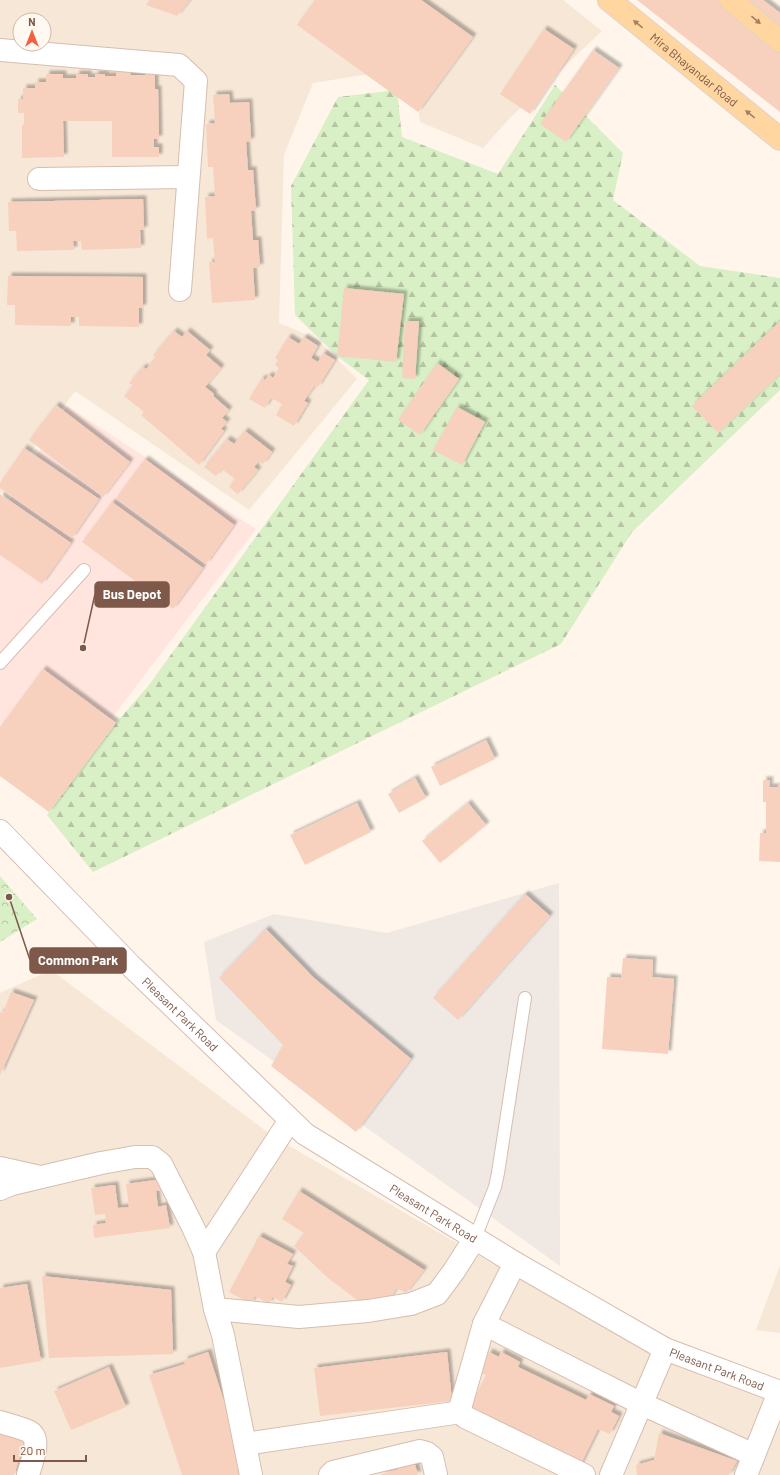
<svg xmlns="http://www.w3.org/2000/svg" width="780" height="1475" font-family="Barlow,sans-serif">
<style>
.residential{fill:#f7e7d7;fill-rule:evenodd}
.commercial{fill:#ffe5dd}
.industrial{fill:#f0e8e3}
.forest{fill:url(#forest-firs)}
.park{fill:url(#park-crowns)}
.building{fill:#f7d1be;filter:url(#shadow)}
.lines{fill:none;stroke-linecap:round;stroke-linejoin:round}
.service-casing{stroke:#d6beb0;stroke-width:14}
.minor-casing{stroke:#d6beb0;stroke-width:24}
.primary-casing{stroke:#ddd4d0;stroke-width:24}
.service{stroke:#fff;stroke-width:12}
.minor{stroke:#fff;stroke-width:22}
.primary{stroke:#ffd6a0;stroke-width:22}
.oneway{fill:#a57e63}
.labels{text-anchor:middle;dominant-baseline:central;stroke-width:3;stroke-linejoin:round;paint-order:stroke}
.street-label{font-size:12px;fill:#7e5849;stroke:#fff9f2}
.leader{fill:none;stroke:#7e5849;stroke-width:1.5}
.callout-dot{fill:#7e5849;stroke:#fff9f2;stroke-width:1.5}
.callout{fill:#7e5849;stroke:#7e5849;stroke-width:1.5}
.callout-label{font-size:13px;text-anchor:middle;font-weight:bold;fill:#fff}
</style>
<defs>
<pattern id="forest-firs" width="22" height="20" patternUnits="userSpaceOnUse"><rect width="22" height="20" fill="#d9efc5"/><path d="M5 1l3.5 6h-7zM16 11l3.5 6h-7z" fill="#b5c4a2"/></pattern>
<pattern id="park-crowns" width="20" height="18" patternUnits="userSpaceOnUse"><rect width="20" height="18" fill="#d9efc5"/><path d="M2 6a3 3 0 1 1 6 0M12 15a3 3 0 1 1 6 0" fill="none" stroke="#b5c4a2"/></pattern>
<filter id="shadow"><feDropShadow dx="3.5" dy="-3.5" stdDeviation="1" flood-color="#0004"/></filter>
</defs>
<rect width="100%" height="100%" fill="#fff5ea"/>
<path class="residential" d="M0,0H563L602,31L509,119L483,148L420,122L413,67L313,83L284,155L279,323L317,339L357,379L249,510L75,391L0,494ZM20,20H44V44H20Z
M51,970L274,1137L488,1261L780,1405V1475H0V993Z
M780,1265V1333L756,1330Z"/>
<path class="commercial" d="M67,406L256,529L44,807L0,766V516Z"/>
<path class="industrial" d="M559,883L560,1266L216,1020L204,942L274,914L387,933Z"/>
<path class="forest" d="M555,85L623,153L613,200L700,266L780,278V390L632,532L561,644L93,872L47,815L116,723L149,685L369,380L337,356L295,315L291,186L338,97L397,90L402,137L498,174Z"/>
<path class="park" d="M0,876L37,919L0,942Z"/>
<path class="building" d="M150,0H190L177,16L146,5Z
M315,0H421L473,37L418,112L297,25Z
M637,0H763L780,13V112Z
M544,29L574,49L530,114L500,94Z
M593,50L619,68L566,142L540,124Z
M116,72H130L131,75H145V72H155V89H158L159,139H154V147H159V157H112V121H63L64,157L22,158V125H24V113H18V99H23V88H35V82H46V74H63V78H76V74H88V77H95V74H105V76H116Z
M229,94L230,103L249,102L251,141L246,142L248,170H253L256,210L251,211L253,240H258L260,267L253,268L255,300L212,303L209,262H215L213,238L207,239L205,197L215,196L213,167H208L206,124L215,123L213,95Z
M143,199L144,230H140L141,248L82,250L81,241H73L74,250L17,251L16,231H9L8,202Z
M8,276L143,277V308H139V327L79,326V317H71V326L15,325V305H7Z
M344,288L404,294L396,362L337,356Z
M405,321H419L415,379L402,378Z
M780,321V374L718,433L692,406Z
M174,331L182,337L187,331L210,350L206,355L221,368L205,387L214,394L213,396L229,410L222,418L227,422L221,429L224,431L199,465L141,415L144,412L124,396L133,386L129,383L143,367L146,369L156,358L153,355Z
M288,337L299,344L304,337L318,346L311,358L318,362L323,353L335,360L318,387L315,385L304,401L308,403L294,426L276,415L282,404L271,398L265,408L249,399L262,378L265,380L269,375L273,378L279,368L275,365L278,360L275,358Z
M437,363L459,379L420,435L398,420Z
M56,405L130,462L103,497L29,440Z
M457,407L485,422L462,465L433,450Z
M245,431L272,452L263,464L259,461L254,467L258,470L238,494L229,487L235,479L222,469L216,476L204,467L227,439L234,444Z
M24,448L99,499L72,538L0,488V483Z
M145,459L234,525L206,564L116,498Z
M0,494L71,543L42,584L0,555Z
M112,502L203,568L173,609L82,542Z
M43,669L116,723L49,812L0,776V727Z
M486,740L495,759L440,786L431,767Z
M415,778L426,798L399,813L388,794Z
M763,780H770L769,787H778V783H780V862L759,861L760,833H766V802H763Z
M357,803L371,832L305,865L290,835Z
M468,803L486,825L440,863L422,841Z
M525,894L550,916L458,1020L433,998Z
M266,929L314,978L411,1059L356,1132L271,1066L283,1045L219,978Z
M623,958L653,960L652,977L674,979L668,1054L602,1049L607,977L621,978Z
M11,992L34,1000L0,1075V1012L3,1013Z
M163,1179L165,1190L156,1191L158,1207L166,1205L170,1228L94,1238L93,1225L106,1223L105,1214L95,1215L91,1188L115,1185L118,1208L129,1207L126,1184Z
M299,1191L424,1270L406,1293L397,1288L389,1299L361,1303L328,1278L294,1246L304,1233L282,1219Z
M259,1236L293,1254L287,1264L293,1266L285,1282L291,1285L282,1302L272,1297L269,1304L255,1296L251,1304L229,1292Z
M42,1276L171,1290L173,1354L49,1358Z
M27,1284L41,1361L0,1368V1288Z
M208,1352L248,1475H182L149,1375L185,1364L184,1360Z
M447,1352L452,1401L320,1416L314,1368Z
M489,1352L499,1357L501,1352L520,1362L518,1367L586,1400L589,1394L614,1406L611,1412L619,1416L610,1434L598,1429L579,1468L467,1413L486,1375L479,1372Z
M109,1367L126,1407L71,1430L54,1391Z
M0,1429L26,1438L14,1475H0Z
M659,1433L737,1461L729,1475H637L636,1465L654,1460Z
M413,1458L418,1475H379L399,1469L397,1462Z"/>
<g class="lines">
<g class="service-casing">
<path id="service" d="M0,663L84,570
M475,1238L495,1187L498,1173L525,998"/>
</g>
<g class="minor-casing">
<g id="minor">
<path d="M0,50L179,65L196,81L180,290"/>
<path d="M39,179L188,177"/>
<path id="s1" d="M0,831L132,967L305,1134L515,1263L665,1349L780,1392"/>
<path d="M0,1168L36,1176"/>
<path d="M0,1189L12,1184L101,1163L135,1157H152L161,1164L193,1227L204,1252L215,1309L223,1335L251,1475"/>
<path d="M204,1252L290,1120"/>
<path d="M515,1263L484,1324L461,1405V1412L465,1417L584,1475"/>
<path d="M215,1309L299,1317L368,1311L411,1304L437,1294L454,1271L475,1238"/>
<path d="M484,1324L642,1404L754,1455L746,1475"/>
<path d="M0,1422C9,1425 19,1427 28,1431C43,1438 31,1463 28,1475"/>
<path d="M245,1444L461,1412"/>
<path d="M754,1455L779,1392"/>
<path d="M330,1475L333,1472L420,1451L427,1453L432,1457L436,1475"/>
<path d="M611,1475L665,1349"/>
</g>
</g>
<g class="primary-casing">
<g id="primary">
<path id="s2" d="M609,0L780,139"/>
<path d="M731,0L780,41"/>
</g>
</g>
<use href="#service" class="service"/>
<use href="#minor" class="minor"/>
<use href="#primary" class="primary"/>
</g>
<defs><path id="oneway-solid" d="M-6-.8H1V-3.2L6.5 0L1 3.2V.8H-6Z"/></defs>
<g class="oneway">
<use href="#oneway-solid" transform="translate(756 20) rotate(40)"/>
<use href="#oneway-solid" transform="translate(638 24) rotate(-141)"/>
<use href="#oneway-solid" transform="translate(750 114) rotate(-141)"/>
</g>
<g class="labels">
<g class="street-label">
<text stroke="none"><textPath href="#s2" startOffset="110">Mira Bhayandar Road</textPath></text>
<text stroke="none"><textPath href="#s1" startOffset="257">Pleasant Park Road</textPath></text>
<text stroke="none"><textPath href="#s1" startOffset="581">Pleasant Park Road</textPath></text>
<text stroke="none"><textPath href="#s1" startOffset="905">Pleasant Park Road</textPath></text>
</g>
</g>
<path class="leader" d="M83 648L95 594M9 897L30 960"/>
<g class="callout-dot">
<circle cx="83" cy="648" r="4"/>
<circle cx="9" cy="897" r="4"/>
</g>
<g class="callout">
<rect x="95" y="582" width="74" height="25" rx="4"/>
<rect x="30" y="948" width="96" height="25" rx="4"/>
</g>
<g class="callout-label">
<text x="132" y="599">Bus Depot</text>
<text x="78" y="965">Common Park</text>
</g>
<g transform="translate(32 32)"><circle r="19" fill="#fff9f2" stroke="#cbb9ae"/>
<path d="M0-3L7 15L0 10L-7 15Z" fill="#f55f42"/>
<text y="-6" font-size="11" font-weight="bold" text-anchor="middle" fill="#7e5849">N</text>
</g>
<path d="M14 1455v6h72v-6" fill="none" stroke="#7e5849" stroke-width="2"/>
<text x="20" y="1455" font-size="12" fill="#7e5849" stroke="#fff9f2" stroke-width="3" paint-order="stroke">20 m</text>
</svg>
